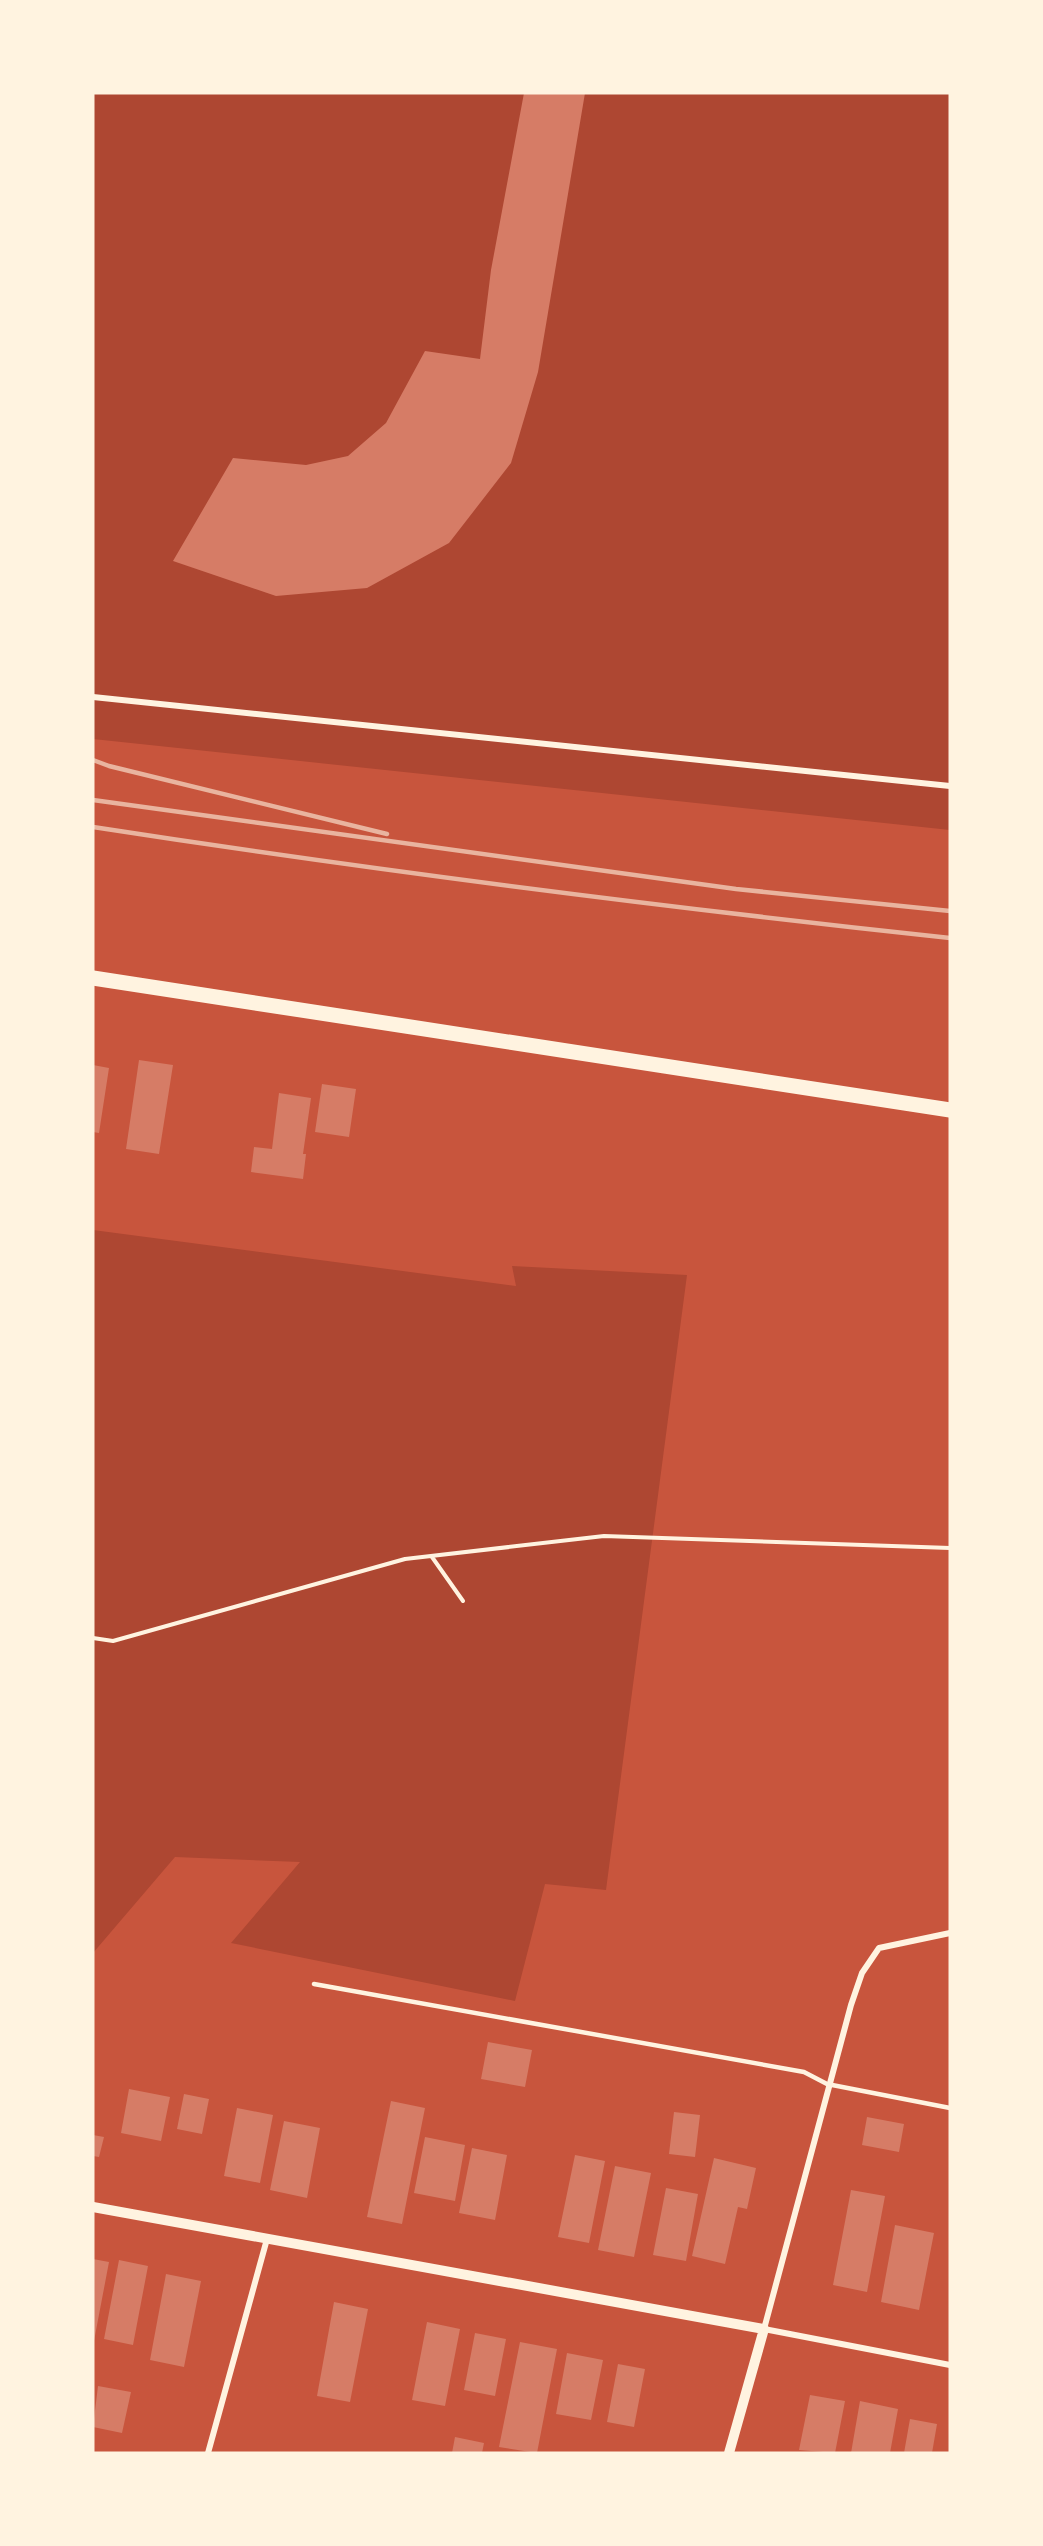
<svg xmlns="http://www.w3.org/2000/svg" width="1043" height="2546" font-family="'Public Sans',sans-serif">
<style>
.green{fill:#ae4732}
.building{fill:#d67c66}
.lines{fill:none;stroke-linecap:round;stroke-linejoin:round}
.path{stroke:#fff3e0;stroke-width:4}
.service{stroke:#fff3e0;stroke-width:4.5}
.minor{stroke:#fff3e0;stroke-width:6}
.tertiary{stroke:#fff3e0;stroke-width:10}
.primary{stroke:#fff3e0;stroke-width:15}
.rail{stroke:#e9b49f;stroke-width:4.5}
</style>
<rect width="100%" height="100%" fill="#c8553d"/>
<path class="green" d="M93,93H950V830L93,739Z
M93,1230L516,1286L512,1266L687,1275L606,1890L545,1884L515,2001L231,1943L300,1862L175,1857L93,1953Z"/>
<path class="building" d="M524,93H585L538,372L511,463L449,543L367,588L276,596L173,561L233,458L306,465L348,456L386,423L425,351L480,359L491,270Z
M139,1060L173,1065L159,1154L126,1149Z
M93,1065L109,1068L99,1133L93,1132Z
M322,1084L356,1089L349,1137L315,1132Z
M279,1093L311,1098L303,1154H306L303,1179L251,1172L254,1147L272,1149Z
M488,2042L532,2050L525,2087L481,2079Z
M129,2089L170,2097L161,2141L121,2133Z
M184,2094L209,2099L202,2134L177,2129Z
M391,2101L425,2108L402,2224L367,2217Z
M237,2108L273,2115L260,2183L224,2176Z
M674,2112L700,2115L695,2157L669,2154Z
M867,2117L904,2124L899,2152L862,2145Z
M284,2121L320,2128L307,2198L270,2190Z
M93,2135L104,2137L99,2157L93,2156Z
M425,2137L465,2145L455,2201L414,2193Z
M472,2148L507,2155L495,2220L459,2213Z
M575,2155L605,2161L589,2243L558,2237Z
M714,2158L756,2168L747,2209L738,2207L725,2264L692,2256Z
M615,2166L651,2173L634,2257L598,2250Z
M666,2188L698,2194L686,2261L653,2255Z
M851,2190L885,2196L867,2292L833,2285Z
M895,2225L934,2233L919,2310L881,2302Z
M93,2259L109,2262L94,2341H93Z
M119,2260L148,2266L133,2345L104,2339Z
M166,2274L201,2281L184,2367L150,2360Z
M334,2302L368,2309L350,2402L317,2396Z
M427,2322L460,2329L445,2406L412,2400Z
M475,2333L506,2339L495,2396L464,2390Z
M520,2342L557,2349L537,2453L499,2447Z
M567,2353L603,2360L591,2420L556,2414Z
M618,2364L645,2369L634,2427L607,2422Z
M98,2386L131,2392L122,2433L93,2427Z
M810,2395L845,2401L835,2453L799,2450Z
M860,2401L898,2409L890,2453H851Z
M910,2419L937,2424L932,2453H904Z
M455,2437L484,2443L482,2453H452Z"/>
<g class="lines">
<path class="path" d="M432,1557L463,1601
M93,1638L113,1641L405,1559L604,1536L950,1548"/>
<path class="service" d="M314,1984L804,2072L827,2084L950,2108"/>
<path class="minor" d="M93,697L950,786
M950,1933L879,1948L862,1973L851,2005L764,2329L950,2365
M208,2453L267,2239"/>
<path class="tertiary" d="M93,2207L764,2329L729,2453"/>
<path class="primary" d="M93,978L950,1110"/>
<path class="rail" d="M93,760L109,766L387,834
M93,800L736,889L950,911
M93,827C378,871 663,907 950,938"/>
</g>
<rect width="1043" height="2546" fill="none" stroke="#fff3e0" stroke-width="189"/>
</svg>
